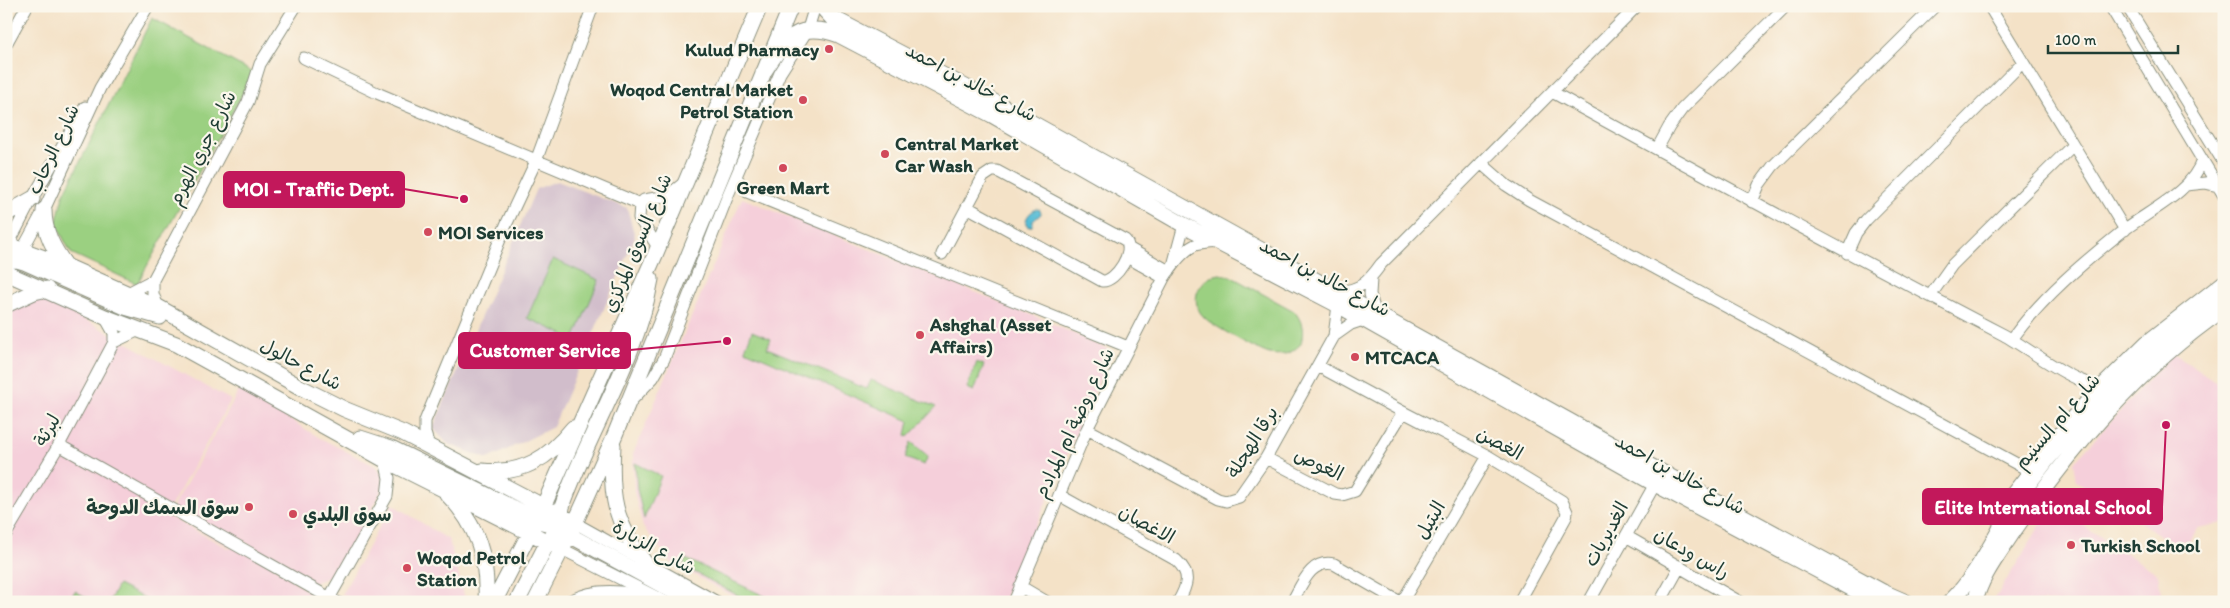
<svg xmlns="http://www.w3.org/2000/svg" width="2230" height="608" font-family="Itim,'Playpen Sans Arabic',sans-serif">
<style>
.built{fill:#f5cfda}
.industrial{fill:#d1bdcb}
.green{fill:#9bd081;stroke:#5d865a}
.water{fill:#57bcd5;stroke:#3b7c84}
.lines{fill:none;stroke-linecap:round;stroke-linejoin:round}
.minor-casing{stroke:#8a907e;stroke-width:13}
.major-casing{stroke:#8a907e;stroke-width:17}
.minor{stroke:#fff;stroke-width:11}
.major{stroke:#fff;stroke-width:15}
.poi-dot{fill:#d1495b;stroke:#fbf7ec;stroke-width:2}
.labels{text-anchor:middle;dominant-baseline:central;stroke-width:4.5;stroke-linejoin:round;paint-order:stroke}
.poi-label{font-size:19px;font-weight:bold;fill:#1f3d34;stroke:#fbf7ec;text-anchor:start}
.street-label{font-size:19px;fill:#1f3d34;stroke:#fbf7ec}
.leader{fill:none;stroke:#c2185b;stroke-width:2}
.callout-dot{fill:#c2185b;stroke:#fbf7ec;stroke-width:2}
.callout{fill:#c2185b;stroke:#c2185b;stroke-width:2}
.callout-label{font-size:20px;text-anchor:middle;font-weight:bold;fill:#fff}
</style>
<rect width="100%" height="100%" fill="#fbf7ec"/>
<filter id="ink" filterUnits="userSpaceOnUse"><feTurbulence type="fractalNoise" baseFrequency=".02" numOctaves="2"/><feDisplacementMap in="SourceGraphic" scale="10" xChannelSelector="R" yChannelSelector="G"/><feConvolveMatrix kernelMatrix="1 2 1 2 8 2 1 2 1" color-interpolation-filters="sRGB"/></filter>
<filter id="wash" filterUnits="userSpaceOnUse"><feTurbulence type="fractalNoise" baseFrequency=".0096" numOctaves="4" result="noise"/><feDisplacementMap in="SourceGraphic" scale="20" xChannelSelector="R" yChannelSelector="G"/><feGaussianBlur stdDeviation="1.12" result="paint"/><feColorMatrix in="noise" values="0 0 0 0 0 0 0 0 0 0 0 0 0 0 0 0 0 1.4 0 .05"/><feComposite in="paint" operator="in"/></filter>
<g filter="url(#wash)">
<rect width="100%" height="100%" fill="#f4e2c7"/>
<path class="built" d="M742,198L1042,319L1112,351L1003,602H743L672,563L643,527L634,492L633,454Z
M40,295L231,400L166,515L230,549L236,539L309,592L312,602H6V313Z
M2173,353L2224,387V523L2197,528L2190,540L2172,543L2077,481L2074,462Z
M240,389L320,438L377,467L383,476L384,486L337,573L314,583L236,537L230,547L169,514Z
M392,504L449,540L466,602H357L342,594Z
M2064,513L2158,574L2161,594L2156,602H1993L2046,516Z"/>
<path class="industrial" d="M557,181L627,208L635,237L553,427L488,459L448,444L433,428L536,189Z"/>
<path class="green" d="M152,18L254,73L137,284L71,253L56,224L63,196Z
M553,259L599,280L574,339L527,318Z
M1220,274L1230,276L1294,311C1303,322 1304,330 1301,344C1296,348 1292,353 1285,354C1281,355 1274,355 1270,354C1262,353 1212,325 1206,319C1187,303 1198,277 1220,274Z
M752,331L771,339L767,348L867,389L871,380L936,407L908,437L906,435L909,421L745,350Z
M977,362L984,365L974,391L967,388Z
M911,442L928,456L924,465L905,458Z
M635,463L661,476L644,519L637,489Z
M686,559L777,602H750L683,566Z
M118,585L146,599L144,602H109Z
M75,591L95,602H68Z"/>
<path class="water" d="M1036,209L1040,210L1041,214L1033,221L1032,226L1028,227C1023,219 1029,213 1036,209Z"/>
</g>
<g filter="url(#ink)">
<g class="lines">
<g class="minor-casing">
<path id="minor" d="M1989,6L2125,230
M2110,6L2224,196
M2127,6L2224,163
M6,44L27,6
M304,58L377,93L640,204
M1552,92C1702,174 1852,256 2004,335C2026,347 2079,387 2100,385
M1657,149L1669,127L1682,109L1786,6
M1481,163L1506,185L1529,200L2028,470
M736,177L747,192L1128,347
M2186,185L2205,183L2218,186
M1752,202L1759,185L1773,166L1935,6
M658,247L639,218L640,204L644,200L662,197L671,193L685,182
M6,249L32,199L85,107
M1130,249L1169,271
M1847,253L1856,233L1866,220L2023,62
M942,254L983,177L992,171H997L1125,240C1136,250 1116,282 1102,281L967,207
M19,256L44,210L100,88L148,6
M1127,257L1164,278
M1174,262L1184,225
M1371,279L1370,294L1375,312
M1337,291C1359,292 1369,281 1381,264L1637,6
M126,294L153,280
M1930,296L1952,265L2073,145
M158,307L153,294V280L248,102L260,64L296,6
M105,317L114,333V342
M1334,336L1351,324L1363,320
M2012,339C2042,297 2084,262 2124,230C2149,211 2193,191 2202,160
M1318,366L1403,412L1488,456L1562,501L1567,512L1566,517L1519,602
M631,401L653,378L664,359L728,195L780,73L808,29L815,6
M1087,429L1218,499L1226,501L1239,497L1266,458L1334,336L1338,305
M59,445L337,602
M429,446L425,433V421L506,225L536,161L593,6
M1266,458L1335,494L1342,495L1355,491L1403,412
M1059,495L1176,560C1192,574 1187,586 1178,602
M575,523L717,602
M1999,531V509L2054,439L2088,398L2146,341L2224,280
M6,534L59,445L114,342L139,330
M1626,536L1740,602
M562,549L666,602
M1020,586L1047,602
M327,602L387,496L389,478L385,460
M1014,602L1087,429L1164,278C1171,267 1182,251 1195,245C1201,243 1209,243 1216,242
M1292,602C1302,585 1310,559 1334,564L1400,602
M1402,602L1488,456
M1589,602L1655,484
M1660,602L1680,566"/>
</g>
<g class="major-casing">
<path id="major" d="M821,6L831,17L998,104L1654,468L1883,592L1906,602
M763,73C785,40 796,20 839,35L992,115L1184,225L1338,305L1655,484L1877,602
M44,210C44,232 53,248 66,266
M6,214L32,199
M6,244L66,266L158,307L300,387L344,409L403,433L575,523
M6,261L17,260L24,262L125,307L160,317
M6,273L105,317L176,344L385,460L562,549
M6,305L34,292L47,289
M360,438L391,448L542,522L559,526L568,525
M613,445C610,497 614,521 645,563
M482,471C522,475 549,458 573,428
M447,494C478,525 488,559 486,602
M562,531L693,602
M562,549L559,530L562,507C589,430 637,360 651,279
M494,602L544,505L655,255L760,6
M517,602L552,534
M535,602L575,523L614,437L791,6
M572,602C598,589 629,593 655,602
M1950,602C1983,570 1999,524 2026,487C2082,412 2148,347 2224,293
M1975,602C1981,576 1999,554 2013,532C2071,448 2139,367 2224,309"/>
</g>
<use href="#minor" class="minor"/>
<use href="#major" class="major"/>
</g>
</g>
<g class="poi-dot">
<circle cx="829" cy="49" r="5"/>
<circle cx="803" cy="100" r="5"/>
<circle cx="885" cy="154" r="5"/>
<circle cx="783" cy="168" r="5"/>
<circle cx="428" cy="232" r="5"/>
<circle cx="920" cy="335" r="5"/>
<circle cx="1355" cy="357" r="5"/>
<circle cx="249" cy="507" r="5"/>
<circle cx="293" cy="514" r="5"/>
<circle cx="2071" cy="545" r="5"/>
<circle cx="407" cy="568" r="5"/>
</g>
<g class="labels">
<g class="poi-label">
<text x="819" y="49" text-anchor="end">Kulud Pharmacy</text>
<text x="793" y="89" text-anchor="end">Woqod Central Market<tspan x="793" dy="22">Petrol Station</tspan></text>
<text x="895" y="143">Central Market<tspan x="895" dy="22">Car Wash</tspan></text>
<text x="783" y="187" text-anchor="middle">Green Mart</text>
<text x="438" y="232">MOI Services</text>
<text x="930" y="324">Ashghal (Asset<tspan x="930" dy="22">Affairs)</tspan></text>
<text x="1365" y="357">MTCACA</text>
<text x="239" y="507" text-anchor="end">سوق السمك الدوحة</text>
<text x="303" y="514">سوق البلدي</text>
<text x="2081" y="545">Turkish School</text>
<text x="417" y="557">Woqod Petrol<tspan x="417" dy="22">Station</tspan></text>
</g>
<g class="street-label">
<text transform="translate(971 82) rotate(28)">شارع خالد بن احمد</text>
<text transform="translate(202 148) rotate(-63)">شارع جري الهرم</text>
<text transform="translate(53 149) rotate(-65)">شارع الرحاب</text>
<text transform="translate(637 243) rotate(-67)">شارع السوق المركزي</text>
<text transform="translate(1325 277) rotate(28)">شارع خالد بن احمد</text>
<text transform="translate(301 364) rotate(28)">شارع حالول</text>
<text transform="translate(2057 421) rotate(-49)">شارع ام السنيم</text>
<text transform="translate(1074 423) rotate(-65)">شارع روضة ام المرادم</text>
<text transform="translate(47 430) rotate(-61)">لبرثة</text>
<text transform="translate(1252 442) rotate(-58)">برقا الهجلة</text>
<text transform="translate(1500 443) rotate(29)">الغصن</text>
<text transform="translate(1319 464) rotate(26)">الغوص</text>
<text transform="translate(1680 474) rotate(29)">شارع خالد بن احمد</text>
<text transform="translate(1430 520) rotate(-60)">البتيل</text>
<text transform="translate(1147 524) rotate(29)">الاغصان</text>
<text transform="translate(1606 534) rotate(-61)">الغديريات</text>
<text transform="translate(654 547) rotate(29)">شارع الزبارة</text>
<text transform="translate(1692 553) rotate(30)">راس ودعان</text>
</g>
</g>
<path class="leader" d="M464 199L404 189M727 341L630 350M2166 425L2162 507"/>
<g class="callout-dot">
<circle cx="464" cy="199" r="5"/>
<circle cx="727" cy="341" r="5"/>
<circle cx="2166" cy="425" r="5"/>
</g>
<g class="callout">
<rect x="224" y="172" width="180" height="35" rx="5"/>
<rect x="459" y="333" width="171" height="35" rx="5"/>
<rect x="1923" y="489" width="239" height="35" rx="5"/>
</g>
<g class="callout-label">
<text x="314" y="196">MOI - Traffic Dept.</text>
<text x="545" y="357">Customer Service</text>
<text x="2043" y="514">Elite International School</text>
</g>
<rect width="2230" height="608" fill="none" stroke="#fbf7ec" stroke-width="25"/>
<path d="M2048 45v8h130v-8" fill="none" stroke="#1f3d34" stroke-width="2.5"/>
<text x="2055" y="45" font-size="15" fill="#1f3d34" stroke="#fbf7ec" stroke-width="4" paint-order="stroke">100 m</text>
</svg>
